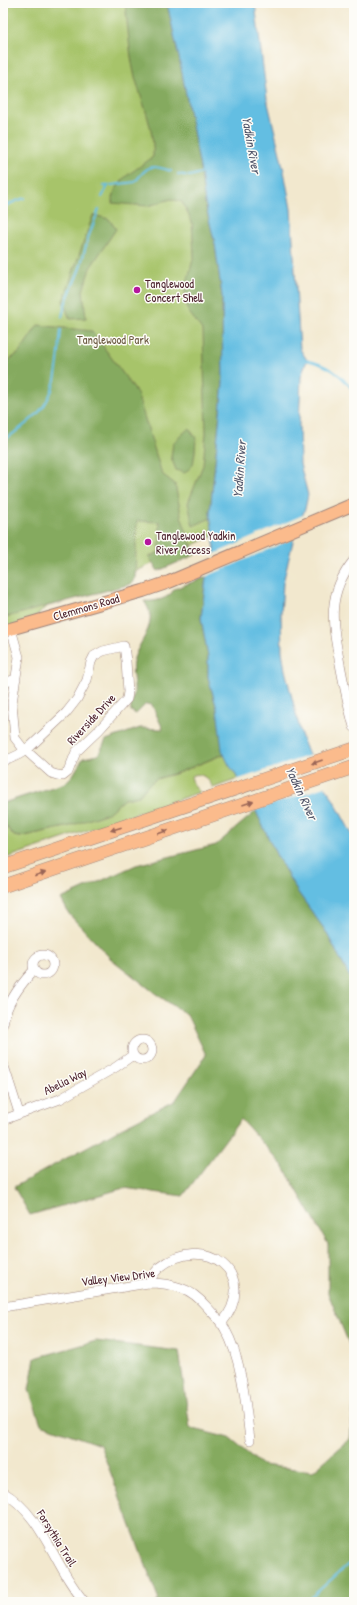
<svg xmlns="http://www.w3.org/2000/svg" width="357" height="1605" font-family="'Patrick Hand',sans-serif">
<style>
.green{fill:#a7c46b;stroke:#78724b}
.forest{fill:#85aa5f;stroke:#686445}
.water{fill:#64bee2;stroke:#576e86}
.pier{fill:#f2e8ce}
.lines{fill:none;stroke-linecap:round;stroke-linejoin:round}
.stream{stroke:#64bee2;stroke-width:2}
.minor-casing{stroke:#9e847c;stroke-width:10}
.major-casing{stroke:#9e847c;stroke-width:14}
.highway-casing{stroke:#9e847c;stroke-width:14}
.minor{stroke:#fff;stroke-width:9}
.major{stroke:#fbbb8c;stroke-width:12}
.highway{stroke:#fbbb8c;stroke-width:13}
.oneway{fill:#9a6557}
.poi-dot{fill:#b5179e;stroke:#fdfcf7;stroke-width:1.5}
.labels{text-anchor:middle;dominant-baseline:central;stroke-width:3;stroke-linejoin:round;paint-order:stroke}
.poi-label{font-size:12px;fill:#4a1f2b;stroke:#fdfcf7;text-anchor:start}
.park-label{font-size:12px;fill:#6b5941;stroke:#fdfcf7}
.street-label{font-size:12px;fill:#4a1f2b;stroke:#fdfcf7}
.water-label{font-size:13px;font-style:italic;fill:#53576b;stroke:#fdfcf7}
</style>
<rect width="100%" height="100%" fill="#fdfcf7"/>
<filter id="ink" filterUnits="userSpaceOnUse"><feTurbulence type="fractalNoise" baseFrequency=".025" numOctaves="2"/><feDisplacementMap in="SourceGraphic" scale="8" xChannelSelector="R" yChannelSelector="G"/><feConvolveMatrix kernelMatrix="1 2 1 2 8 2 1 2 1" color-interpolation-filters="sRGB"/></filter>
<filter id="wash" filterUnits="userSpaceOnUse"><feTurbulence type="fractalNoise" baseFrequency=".012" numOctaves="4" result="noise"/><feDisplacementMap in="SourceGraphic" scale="16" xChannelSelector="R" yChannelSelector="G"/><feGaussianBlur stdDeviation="0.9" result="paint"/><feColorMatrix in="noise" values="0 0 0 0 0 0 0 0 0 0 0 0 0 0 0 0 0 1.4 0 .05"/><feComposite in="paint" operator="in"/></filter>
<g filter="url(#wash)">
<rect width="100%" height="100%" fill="#f2e8ce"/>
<path class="green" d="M3,3H167L201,173L205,203L222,296L223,383L210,506L213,536L121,578L50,604L26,625L3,630Z
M224,754L238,779L213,788C209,779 201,771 191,776C193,784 194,787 200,792L3,859V827H7L14,836L20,837L70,826L124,799L139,796L147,786L156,779L180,772Z"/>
<path class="forest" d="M125,3H167L180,62L201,173L205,203L215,244L222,296L223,383L210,513L211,518L193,526L188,503L203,465L206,433L203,331L188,311L185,291L194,255L192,222L182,202L171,199L148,206L112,203L115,190L125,177L153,157C155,128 141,101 134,73C129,51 128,26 125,3Z
M93,215L109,219L116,229L90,268L83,291L86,318L70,319L63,301Z
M38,325L92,331L137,393L162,474L175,484L182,519L195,555L158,571L149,557L159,552L160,522L137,521L135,578L131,584L3,618V364L19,353Z
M189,428L196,438L195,452L193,465L185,473L176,470L171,457L173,443Z
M206,577L201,618L208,656V677L217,709L224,754L180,772L156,779L147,786L139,796L124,799L108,813L70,826L20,837L14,836L7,827H3V803L65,783L73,775L83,758L98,755L106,740L140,728L163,729L152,705L146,704L136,714L131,711C130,704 133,700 134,693C135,683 131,671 133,662C138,640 161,624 144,601C154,602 170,599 174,589Z
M256,811L277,856L297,891L325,930L354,985V1356L328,1293V1244L283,1166L241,1119L183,1196L124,1188L30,1215L14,1187L123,1127L175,1101L206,1055L187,1015L156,994L110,958L69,914L61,899L136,865L216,845Z
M96,1341L179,1351L190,1428L229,1438L262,1465L313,1471L350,1439L354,1401V1602H156L159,1600L100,1445L41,1424L29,1390L35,1358Z"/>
<path class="water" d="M167,3H255L267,99L284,171L291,209L300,349L307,360L301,377L299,425L300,464L308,495L305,509L294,537L283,583L281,614L282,651L285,670L302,738L316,772L333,799L354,838V985L325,930L297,891L277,856L253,805L234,772L229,765L222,750L217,709L208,677V656L201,618L206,578L215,551L210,513L223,383L222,296L215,244L205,203L201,173L180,62Z"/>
<path class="pier" d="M305,514L295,538L203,578L212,555Z
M311,755L318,772L327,786L253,811L236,780Z"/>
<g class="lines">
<path class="stream" d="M178,174L190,176L204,172
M104,186L135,182C148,165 150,164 171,171
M102,197L108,186
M3,207L16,201L25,198
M62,317L65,304L80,268L88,238L99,209
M305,360C327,364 341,374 354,392
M3,441C15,432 29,423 39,412C59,390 58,358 61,330
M306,1602L354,1559"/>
</g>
</g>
<g filter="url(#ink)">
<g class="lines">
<g class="minor-casing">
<path id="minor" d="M354,560C326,594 332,623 340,664C344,685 348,706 354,727
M3,683L16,679
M3,761C14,758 23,753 31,746L66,713L77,699L87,680L91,662L94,656L103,651L124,646L126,661L128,692L127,699L99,730L76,752L68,772L63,776L57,775L51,773L22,747L15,738L12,703L19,657L11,629
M33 965a10 10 0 1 1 20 0a10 10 0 1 1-20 0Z
M3,1024C6,1003 20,985 34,970
M132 1050a10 10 0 1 1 20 0a10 10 0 1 1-20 0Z
M3,1063L19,1113
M3,1120L60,1099L116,1067L133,1055
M148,1283C151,1278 155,1272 159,1268C205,1231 262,1275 221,1324
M3,1307L148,1283C159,1283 170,1284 181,1288C191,1291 201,1300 208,1308C214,1315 221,1321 225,1329C242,1359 246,1406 250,1440
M3,1492C44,1516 55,1569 85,1602"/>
</g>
<g class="major-casing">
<path id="major" d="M3,631L143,591L169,582L354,504"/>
</g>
<g class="highway-casing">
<path id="highway" d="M3,867L354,749
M3,886L354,767"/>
</g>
<use href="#minor" class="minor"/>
<use href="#major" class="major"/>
<use href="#highway" class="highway"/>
</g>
<defs><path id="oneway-solid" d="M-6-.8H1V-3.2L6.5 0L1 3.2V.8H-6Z"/></defs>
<g class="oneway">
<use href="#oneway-solid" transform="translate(317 762) rotate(161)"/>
<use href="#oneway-solid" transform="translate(248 803) rotate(-19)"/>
<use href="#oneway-solid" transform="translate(116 829) rotate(162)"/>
<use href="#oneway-solid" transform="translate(163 832) rotate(-19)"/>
<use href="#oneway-solid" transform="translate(40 874) rotate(-18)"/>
</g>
</g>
<g class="poi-dot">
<circle cx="137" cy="290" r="4"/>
<circle cx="148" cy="542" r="4"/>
</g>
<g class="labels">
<g class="poi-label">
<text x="145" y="283">Tanglewood<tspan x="145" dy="14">Concert Shell</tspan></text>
<text x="156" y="535">Tanglewood Yadkin<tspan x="156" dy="14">River Access</tspan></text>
</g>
<g class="park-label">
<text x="113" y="339">Tanglewood Park</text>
</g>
<g class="street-label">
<text transform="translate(86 607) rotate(-16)">Clemmons Road</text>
<text transform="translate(91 719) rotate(-47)">Riverside Drive</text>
<text transform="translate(65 1081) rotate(-26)">Abelia Way</text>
<text transform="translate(118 1277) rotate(-7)">Valley View Drive</text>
<text transform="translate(57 1538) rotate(58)">Forsythia Trail</text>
</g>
<g class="water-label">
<text transform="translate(252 145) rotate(80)">Yadkin River</text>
<text transform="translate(239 469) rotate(-86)">Yadkin River</text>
<text transform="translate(302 793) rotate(65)">Yadkin River</text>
</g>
</g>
<rect width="357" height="1605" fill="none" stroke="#fdfcf7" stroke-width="16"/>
</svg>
